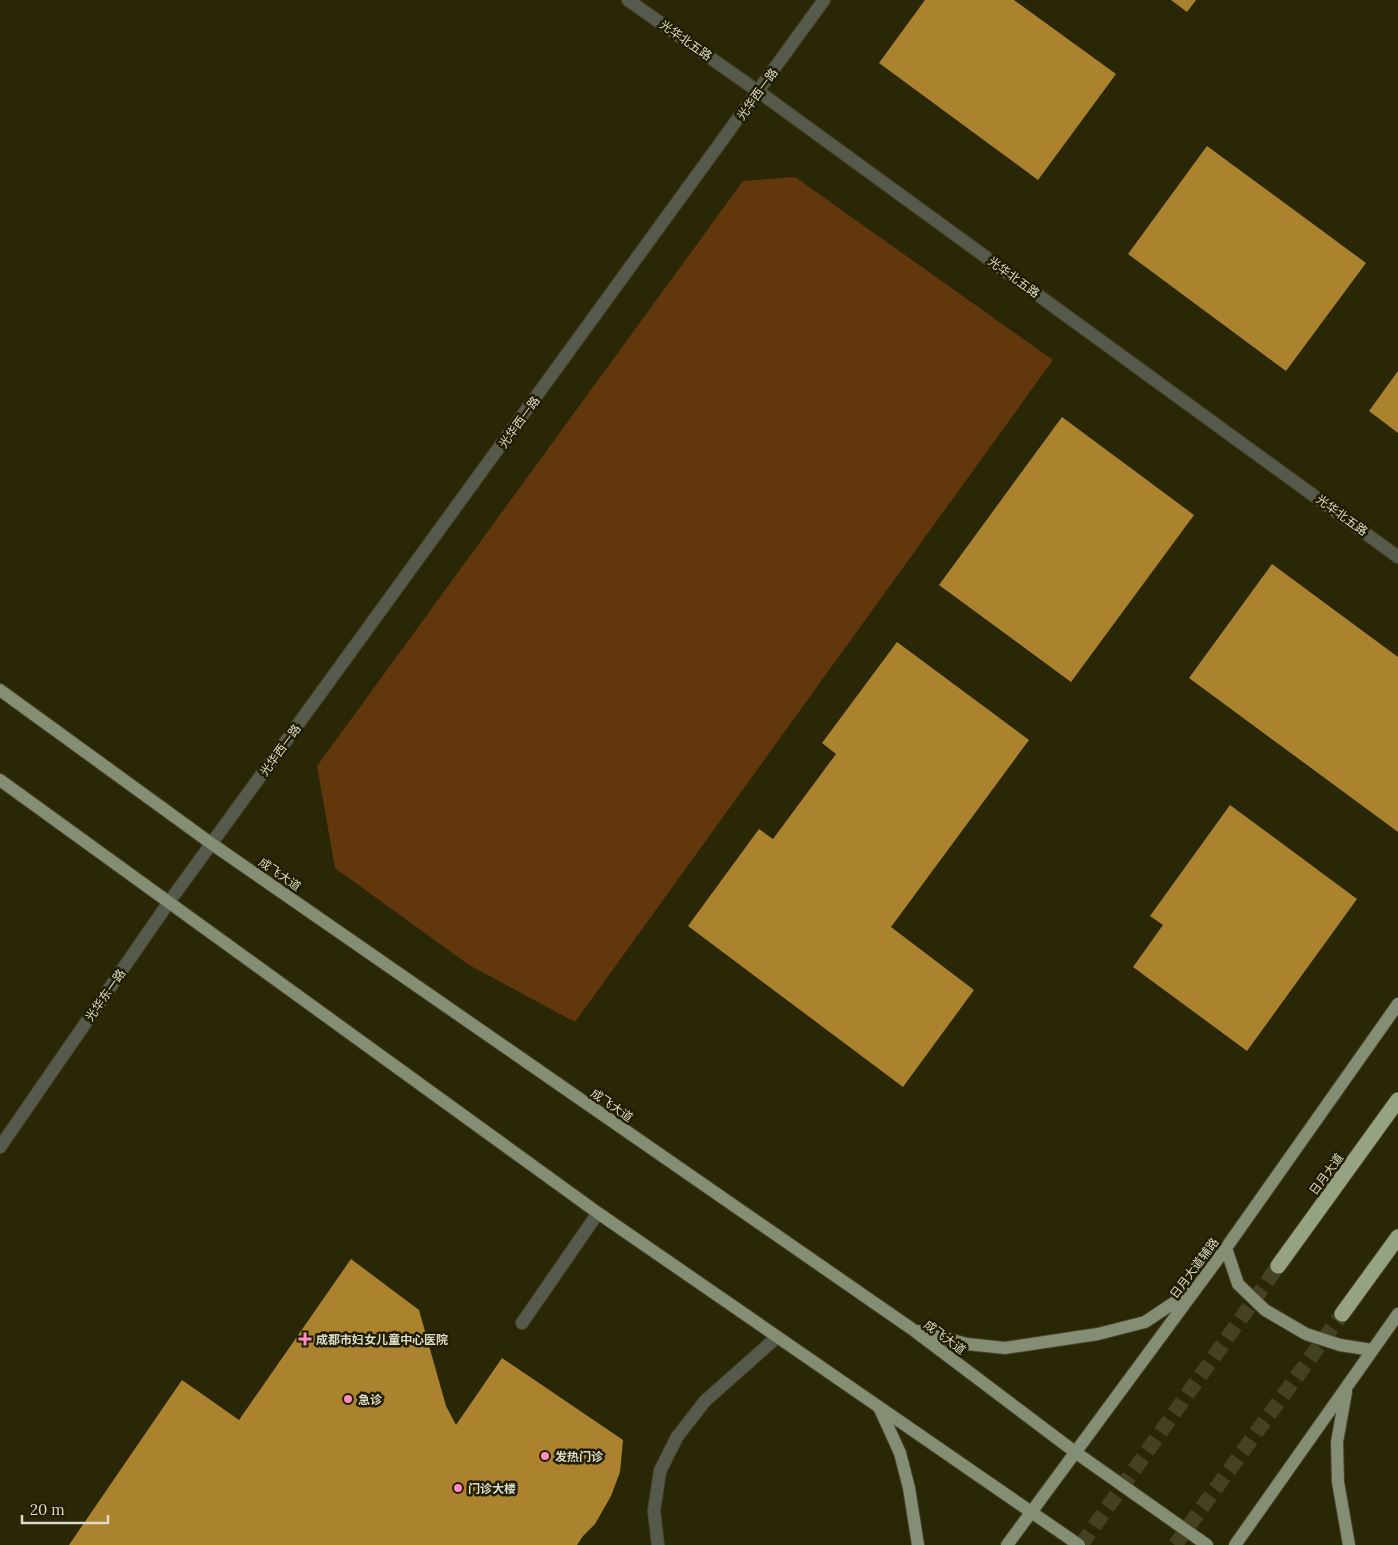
<svg xmlns="http://www.w3.org/2000/svg" width="1398" height="1545" font-family="Lora,'Noto Sans SC',serif">
<style>
.green{fill:#62370c}
.building{fill:#ab832e}
.lines{fill:none;stroke-linecap:round;stroke-linejoin:round}
.highway-tunnel{stroke:#454224;stroke-width:15;stroke-dasharray:15 8;stroke-linecap:butt}
.minor-casing{stroke:#474426;stroke-width:14}
.major-casing{stroke:#474426;stroke-width:14}
.highway-casing{stroke:#474426;stroke-width:17}
.minor{stroke:#555a4d;stroke-width:12}
.major{stroke:#838e74;stroke-width:12}
.highway{stroke:#95a382;stroke-width:15}
.poi-dot{fill:#fe8ebd;stroke:#201d00;stroke-width:2}
.labels{text-anchor:middle;dominant-baseline:central;stroke-width:5;stroke-linejoin:round;paint-order:stroke}
.street-label{font-size:12px;fill:#dddcca;stroke:#201d00}
.poi-label{font-size:12px;font-weight:bold;fill:#dddcca;stroke:#201d00;text-anchor:start}
</style>
<rect width="100%" height="100%" fill="#2a2707"/>
<path class="green" d="M795,177L1053,360L575,1022L469,965L335,868L317,766L743,181Z"/>
<path class="building" d="M925,0H1014L1116,74L1038,180L879,63Z
M1171,0H1196L1187,12Z
M1207,146L1366,263L1286,371L1128,254Z
M1398,371V433L1369,411Z
M1062,417L1194,515L1071,682L939,585Z
M1272,564L1398,657V832L1189,678Z
M897,642L1029,740L891,927L974,990L903,1087L688,926L759,829L773,839L836,754L822,743Z
M1230,805L1357,899L1247,1051L1133,967L1163,925L1150,916Z
M351,1259L419,1310L446,1406L456,1425L502,1358L623,1440L620,1472L611,1496L595,1524L583,1536L577,1545H69L182,1380L239,1420Z"/>
<g class="lines">
<path class="highway-tunnel" d="M1081,1545L1278,1266
M1175,1545L1342,1314"/>
<g class="minor-casing">
<path id="minor" d="M628,0L759,92L1398,557
M0,1147L169,902L824,0
M522,1323L598,1213
M658,1545L654,1511L660,1471L677,1437L705,1401L777,1337"/>
</g>
<g class="major-casing">
<path id="major" d="M0,690L212,844L912,1329L1075,1452L1207,1545
M0,780L598,1213L1079,1545
M1226,1248L1238,1284L1265,1310L1306,1334L1340,1345L1372,1350
M918,1331L967,1344L1005,1348L1098,1334L1145,1322L1187,1294
M1346,1392L1337,1442L1338,1482L1349,1545
M879,1407L900,1453L909,1488L918,1545
M1007,1545L1226,1248L1398,1004
M1235,1545L1398,1314"/>
</g>
<g class="highway-casing">
<path id="highway" d="M1278,1266L1398,1100
M1342,1314L1398,1237"/>
</g>
<use href="#minor" class="minor"/>
<use href="#major" class="major"/>
<use href="#highway" class="highway"/>
</g>
<g class="poi-dot">
<path d="M302.5 1331.5h5v5h5v5h-5v5h-5v-5h-5v-5h5z"/>
<circle cx="348" cy="1399" r="5"/>
<circle cx="545" cy="1456" r="5"/>
<circle cx="458" cy="1488" r="5"/>
</g>
<g class="labels">
<g class="street-label">
<text transform="translate(686 40) rotate(35)">光华北五路</text>
<text transform="translate(757 94) rotate(-54)">光华西一路</text>
<text transform="translate(1014 277) rotate(36)">光华北五路</text>
<text transform="translate(519 422) rotate(-54)">光华西一路</text>
<text transform="translate(1342 515) rotate(36)">光华北五路</text>
<text transform="translate(280 750) rotate(-54)">光华西一路</text>
<text transform="translate(280 874) rotate(35)">成飞大道</text>
<text transform="translate(105 995) rotate(-55)">光华东一路</text>
<text transform="translate(612 1105) rotate(35)">成飞大道</text>
<text transform="translate(1326 1174) rotate(-54)">日月大道</text>
<text transform="translate(1194 1268) rotate(-53)">日月大道辅路</text>
<text transform="translate(945 1337) rotate(37)">成飞大道</text>
</g>
<g class="poi-label">
<text x="316" y="1339">成都市妇女儿童中心医院</text>
<text x="358" y="1399">急诊</text>
<text x="555" y="1456">发热门诊</text>
<text x="468" y="1488">门诊大楼</text>
</g>
</g>
<path d="M22 1515v8h86v-8" fill="none" stroke="#dddcca" stroke-width="2.5"/>
<text x="30" y="1515" font-size="15" fill="#dddcca" stroke="#201d00" stroke-width="4" paint-order="stroke">20 m</text>
</svg>
